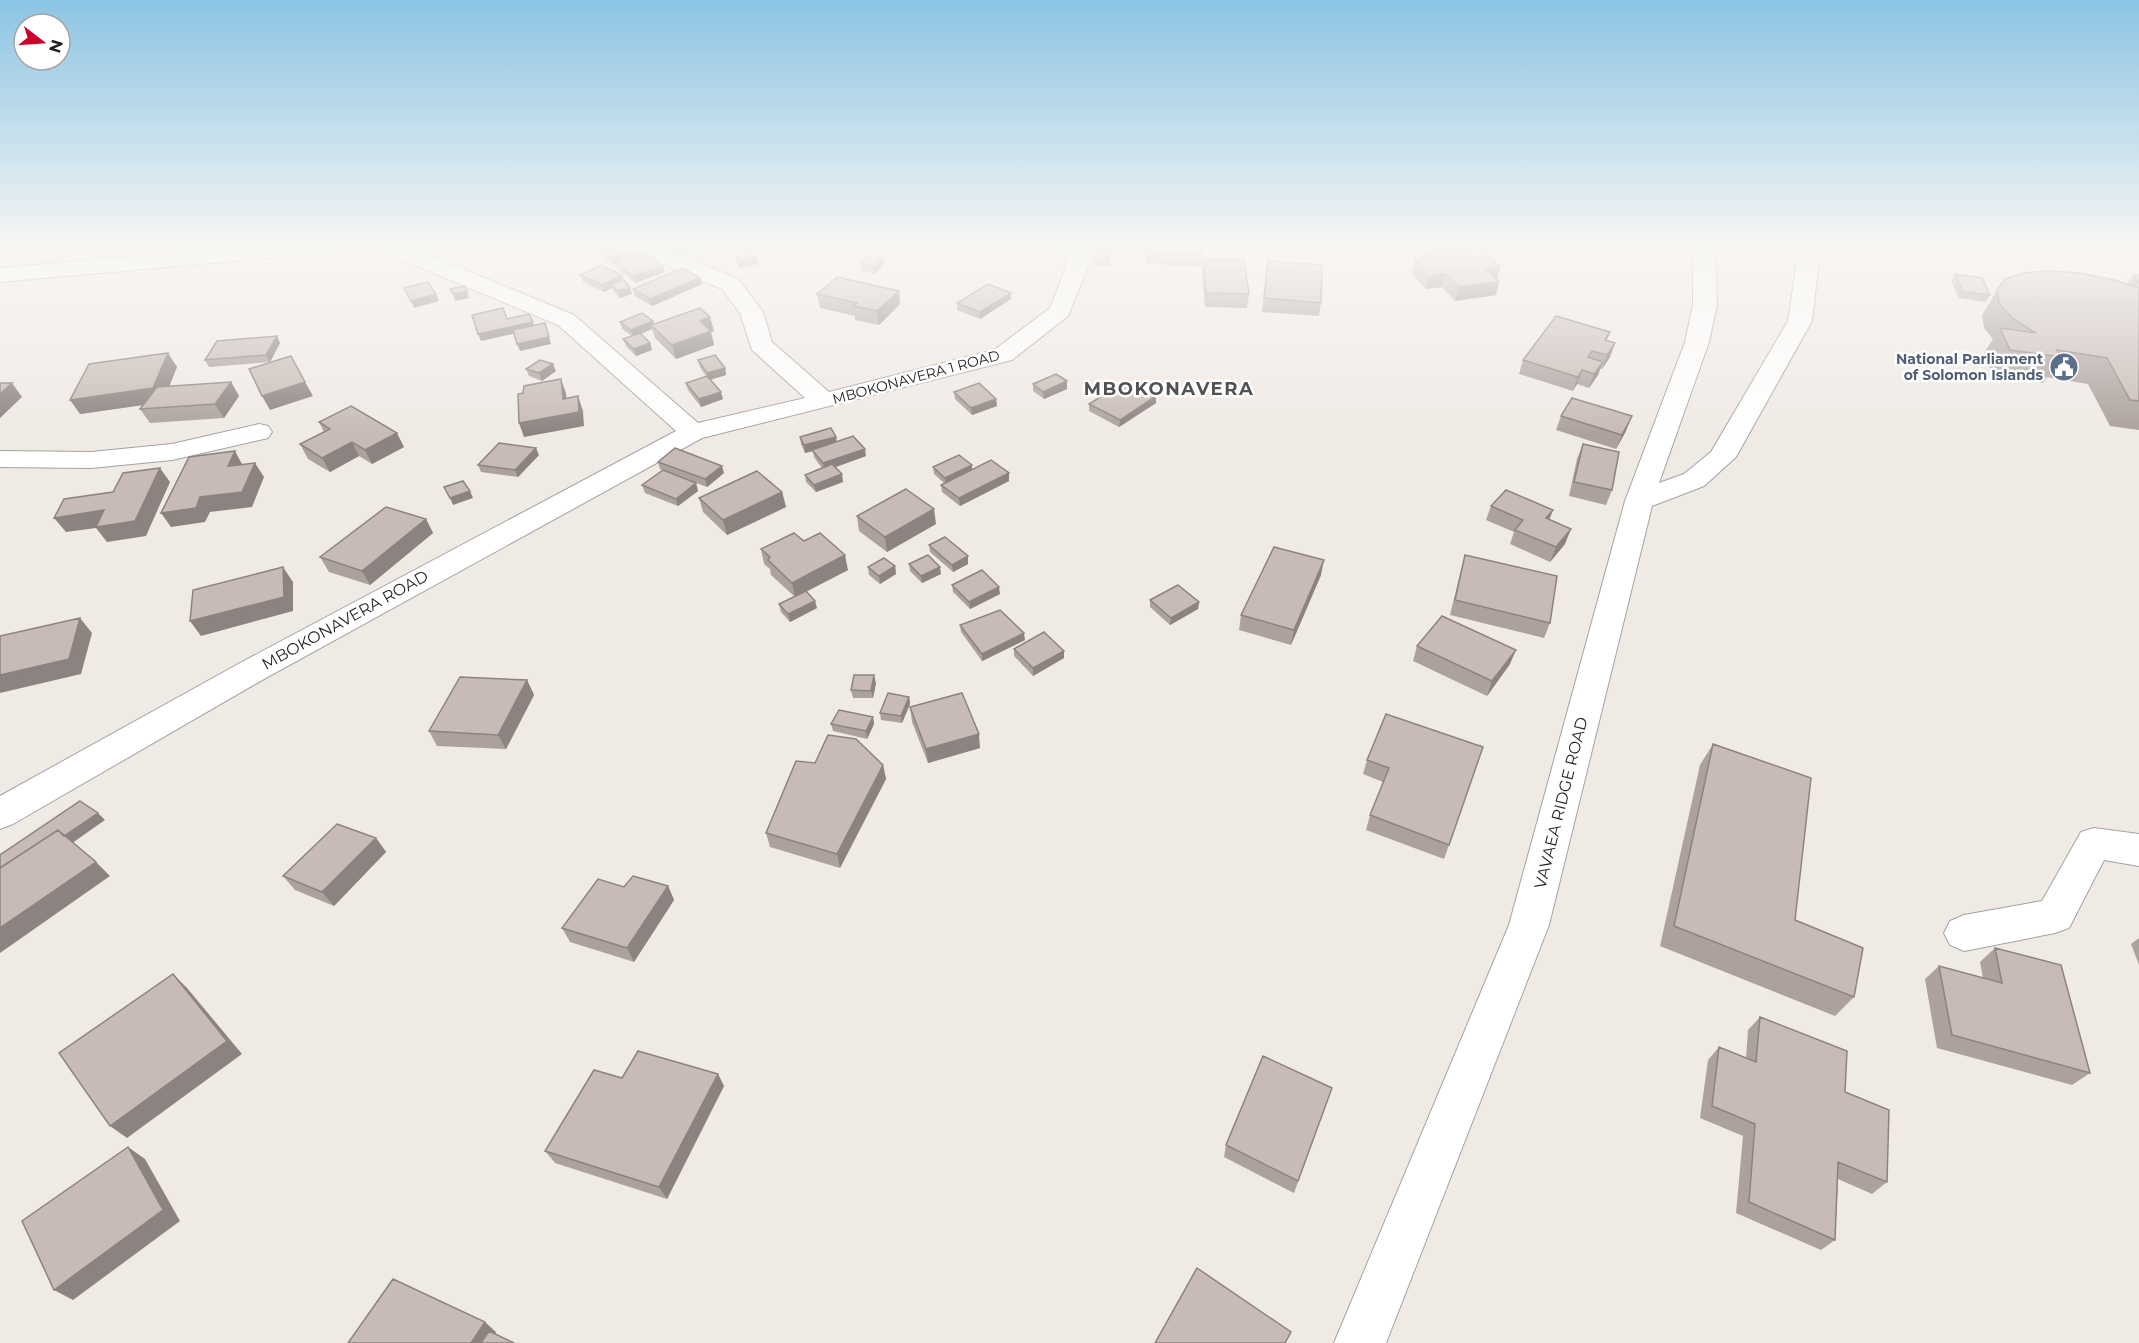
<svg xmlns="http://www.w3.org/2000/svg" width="2139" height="1343" font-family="Montserrat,sans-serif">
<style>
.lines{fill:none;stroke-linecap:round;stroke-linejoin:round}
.minor-casing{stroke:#a3a3a3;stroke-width:2}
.minor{fill:#fff;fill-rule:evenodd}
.wall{fill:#aca19d}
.shaded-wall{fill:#8c8380}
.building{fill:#c8bbb7;stroke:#8c8380;stroke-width:1.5}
.labels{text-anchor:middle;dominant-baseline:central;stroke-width:5;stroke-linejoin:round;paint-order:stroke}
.far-service-label{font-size:14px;font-weight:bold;fill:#4e5e75;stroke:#fff;text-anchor:end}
.far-street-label{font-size:14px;fill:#1f1f1f;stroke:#fff}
.street-label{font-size:16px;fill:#1f1f1f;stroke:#fff}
.far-district-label{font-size:18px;font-weight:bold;letter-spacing:1.5px;fill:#525252;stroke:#fff}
</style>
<rect width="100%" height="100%" fill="#f0eae5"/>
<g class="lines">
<g class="minor-casing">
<path id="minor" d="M246,247H333L330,252L322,253L0,282V268Z
M380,247H410L574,315L698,423L805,398L752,350L740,313L722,289L645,257L638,247H660L738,279L763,312L772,342L829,392L994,350L1050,308L1068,262L1060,247H1082L1090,262L1068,316L1012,360L702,438L264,679L13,824L0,829V796L240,663L676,431L558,325L383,252Z
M1693,247H1715L1717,305L1709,342L1659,483L1684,474L1711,452L1788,321L1797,261L1800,256L1808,254L1816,256L1819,261L1812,321L1736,457L1704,486L1652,506L1549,925L1386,1343H1334L1509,925L1625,501L1685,342L1693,305Z
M259,424L268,426L272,432L268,438L172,460L91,468L0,467V451L91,452L172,444Z
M2094,828L2139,834V866L2104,860L2069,928L2055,933L1964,951L1950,945L1944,933L1950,921L1964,915L2042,901L2081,832Z"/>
</g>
<use href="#minor" class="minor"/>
</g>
<path class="wall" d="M730,247H751L757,257L758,264L739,268L731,251Z
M1204,247L1201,267L1146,263L1147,250Z
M638,249L639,254L665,272L635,283L617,268L616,264L613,265L603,257L601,250Z
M1422,254L1500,267L1497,279L1496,295L1455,301L1442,287L1426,289L1412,274L1415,260H1421Z
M1111,257L1110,266L1093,265V259Z
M1203,259L1249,294L1247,308L1205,307L1202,272Z
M861,264H884L875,274L861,271Z
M1266,274L1321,303L1319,316L1262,312Z
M1955,274L1990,295L1986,302L1959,298L1951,281Z
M580,275H622L623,280L630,287L632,294L620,298L613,291L612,288L604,292L583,282Z
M2133,275H2139V430L2110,426L2088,384L2047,377L2043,383L1993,376L1984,353L1993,339L1984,328L1982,315L1997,290L2127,284Z
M700,278L702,284L652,306L635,296L633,289Z
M899,291L900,304L879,325L855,320V316L820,308L817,294Z
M1011,299L980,319L957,310V303Z
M653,321L654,324L714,331L711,332L714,345L676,359L655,338L652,329L641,334L650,343L652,350L636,356L626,346L623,339L632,336L622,329L620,322Z
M1610,332L1607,340L1610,357L1602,369H1600L1598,375L1589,388L1577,384L1573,391L1519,374L1523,360Z
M280,343L270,362L209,367L205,360Z
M698,360L725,368L726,375L710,380L723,399L701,407L688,390L686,383L706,376L700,367Z
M177,367L169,386L231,382L239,396L224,418L150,423L140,409L144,405L80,414Z
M526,369L556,371L542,381L529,376Z
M1067,381V389L1044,399L1033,391V384Z
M954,392L996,399L997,406L972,415L955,399Z
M1156,396V403L1119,427L1089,411V404Z
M1561,416L1626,431L1616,449L1556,430Z
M319,422L404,447L372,464L359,456L330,472L308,459L300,444L324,432Z
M800,437H836L837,442L866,456L835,467L843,482L816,492L806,482L805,475L822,468L814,457L813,451L805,453L801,444Z
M1583,444L1612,490L1606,505L1569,496L1577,459Z
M539,455L518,477L481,472L478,465Z
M658,462L724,473L707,487L660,469Z
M933,467L972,469L1009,481L960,506L942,492L941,485L944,483L934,474Z
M696,483L698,491L678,506L645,493L642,485Z
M782,492L786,507L727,535L703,512L699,498Z
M1491,506L1553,510L1549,520L1565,544L1550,562L1510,544L1514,532L1486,520Z
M857,516L936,524L887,552L859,531Z
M426,519L433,533L370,585L329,572L320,557Z
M804,541L848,570L806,592L817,608L790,622L781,612L779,604L795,597L771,575L770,569L764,564L761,549Z
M929,545L968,556V564L953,572L930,552Z
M1465,555L1550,623L1544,638L1450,615L1461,570Z
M909,564L941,574L922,583L910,571Z
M895,566L896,574L880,584L869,575L868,567Z
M1321,575L1291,645L1239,630L1241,615Z
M952,585L1000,594L970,609L953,592Z
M1150,600L1199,602L1198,609L1170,625L1150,607Z
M960,625L1025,640L982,661L961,632Z
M1417,646L1510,664L1487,696L1413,661Z
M1014,649L1064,658L1033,676L1014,656Z
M527,680L534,695L506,749L437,746L429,731Z
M876,683L873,698H853L851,690Z
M909,697L910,704L902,723L881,720L880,713Z
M910,707L980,748L928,763L912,722Z
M1386,714L1449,845L1444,859L1366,830L1370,815L1383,782L1363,774L1367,760Z
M873,717L874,724L867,739L833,731L831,724Z
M1713,744L1795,920L1854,997L1835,1016L1660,946L1700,765Z
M883,765L886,779L840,868L770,847L766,833Z
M376,838L386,852L334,906L295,890L283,876Z
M668,886L674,900L634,962L570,942L562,928L624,887Z
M2139,938V965L2131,944Z
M1995,948L2090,1073L2072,1085L1937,1048L1925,979L1939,966L1983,978L1980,962Z
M1760,1017L1845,1092L1887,1182L1872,1194L1838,1179L1835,1240L1821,1250L1736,1213L1743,1136L1700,1118L1708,1060L1719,1047L1746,1058L1748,1030Z
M718,1074L724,1086L667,1199L555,1163L545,1151L622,1078Z
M1332,1088L1294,1193L1224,1157L1226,1145Z"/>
<path class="shaded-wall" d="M674,247H713V248L676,255Z
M638,249L640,256L615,261L616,264L613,265L611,258Z
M757,257L758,264L739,268L738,261Z
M883,258L884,264L875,274L874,267Z
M663,266L665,272L635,283L633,276Z
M1500,267L1497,280L1486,269Z
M1445,273L1442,287L1426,289L1429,276Z
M622,275L624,282L611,284L612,288L604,292L602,285Z
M700,278L702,284L652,306L650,299Z
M1499,282L1496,295L1455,301L1459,287Z
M630,287L632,294L620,298L618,291Z
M467,291L469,298L455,301L453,294Z
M899,291L900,304L879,325L877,311Z
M1011,293V299L980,319V312Z
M436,294L439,301L414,308L411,301Z
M710,317L714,331L711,332L714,345L676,359L672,345L700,321Z
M653,321L655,328L651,325L652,329L633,337L631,330Z
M533,322L535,329L481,341L478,334Z
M545,323L551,344L520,351L517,344Z
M277,336L280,343L270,362L266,355Z
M650,343L652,350L636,356L634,349Z
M1615,343L1610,357L1602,369L1607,355Z
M168,353L177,367L163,402L80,414L70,400Z
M1603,362L1598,375L1589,388L1594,374Z
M553,364L556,371L542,381L539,373Z
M725,368L726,375L709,380L707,373Z
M1582,370L1577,384L1573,391L1578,377Z
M561,379L566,393L568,413L563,399Z
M1067,381V389L1044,399L1043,392Z
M231,382L239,396L224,418L215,404Z
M305,382L313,396L270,410L262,396Z
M12,383L22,397L0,418V394Z
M721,392L723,399L701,407L699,399Z
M578,396L583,411L584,426L524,437L519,423Z
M1156,396V403L1119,427L1120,420Z
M996,399L997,406L972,415L971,408Z
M1632,416L1626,431L1616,449L1622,435Z
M397,433L404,447L372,464L365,450Z
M836,437L837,445L805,453L804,445Z
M352,442L359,456L330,472L322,458Z
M536,448L539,455L518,477L515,470Z
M865,449L866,456L825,471L823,463Z
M235,451L243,466H228Z
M255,463L264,477L252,507L210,512L205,522L171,527L161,513L200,497Z
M972,465V473L946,485L945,478Z
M722,466L724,473L707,487L705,479Z
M160,468L170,482L146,536L107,542L96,528L66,532L54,518L104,510Z
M1009,473V481L960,506L959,498Z
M842,474L843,482L816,492L814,485Z
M696,483L698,491L678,506L676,499Z
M470,491L473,498L453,505L450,498Z
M782,492L786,507L727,535L723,520Z
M934,509L936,524L887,552L885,537Z
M1553,510L1547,525L1546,518Z
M426,519L433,533L370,585L362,571Z
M1571,529L1565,544L1550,562L1556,547Z
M845,555L848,570L795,597L792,583Z
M968,556V564L953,572L952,565Z
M1324,560L1321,575L1291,645L1294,630Z
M895,566L896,574L880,584L879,576Z
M283,567L293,582V611L201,636L190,621Z
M940,567L941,574L922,583L921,576Z
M999,587L1000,594L970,609L969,602Z
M815,601L817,608L790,622L788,614Z
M1199,602L1198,609L1170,625L1171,618Z
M80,618L92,633L81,674L0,693V675Z
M1024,633L1025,640L982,661V654Z
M1516,650L1510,664L1487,696L1492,681Z
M1064,651V658L1033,676V668Z
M874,675L876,683L873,698L871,691Z
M527,680L534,695L506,749L498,735Z
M909,697L910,704L902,723L901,716Z
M873,717L874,724L867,739L866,731Z
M979,734L980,748L928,763L926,749Z
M883,765L886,779L840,868L837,854Z
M98,813L105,820L8,888L0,881Z
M376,838L386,852L334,906L322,892Z
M96,862L110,876L0,953V928Z
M668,886L674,900L634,962L627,948Z
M173,974L187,988L242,1054L127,1138L110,1126Z
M718,1074L724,1086L667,1199L659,1187Z
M128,1147L145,1159L180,1221L73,1300L54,1290Z
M485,1322L496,1332L489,1343H471Z"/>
<path class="building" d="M610,247H635L638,249L611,258L601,250Z
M731,247H751L757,257L738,261Z
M1148,247H1204L1203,254L1147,250Z
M1472,247H1480L1500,267L1486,269L1499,282L1459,287L1445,273L1429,276L1415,260L1427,259L1422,254Z
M1094,249L1111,250L1110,259H1093Z
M645,252L663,266L633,276L615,261Z
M870,255L883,258L874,267L861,264Z
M1203,259L1244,260L1249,294L1206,293Z
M1268,261L1322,265L1321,303L1264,298Z
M601,265L622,275L602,285L580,275Z
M682,268L700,278L650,299L633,289Z
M2049,271L2080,273L2114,280L2139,288V401L2130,400L2107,358L2057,350L2061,357L2010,350L2000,328L2036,333L2013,319L1999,303L1997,290L2005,279L2023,273Z
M1955,274L1982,278L1990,295L1963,292Z
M2133,275H2139V283Z
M837,277L899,291L877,311L853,306L857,303L817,294Z
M624,280L630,287L618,291L611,284Z
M428,282L436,294L411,301L404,288Z
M988,284L1011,293L980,312L957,303Z
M465,286L467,291L453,294L450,289Z
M503,308L507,319L529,314L533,322L478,334L472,315Z
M700,308L710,317L700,321L711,331L672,345L651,325Z
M642,313L653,321L631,330L620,322Z
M1556,316L1610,332L1605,340L1615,343L1607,355L1592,351L1588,357L1603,362L1594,374L1582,370L1578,377L1523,360Z
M545,323L549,337L517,344L513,330Z
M640,333L650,343L634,349L623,339Z
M277,336L266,355L205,360L217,341Z
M168,353L153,388L70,400L89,364Z
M715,355L725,368L707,373L698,360Z
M291,356L305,382L262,396L249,369Z
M540,360L553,364L539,373L526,369Z
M1056,374L1067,381L1043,392L1033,384Z
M707,376L721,392L699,399L686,383Z
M561,379L563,399L578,396L579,412L519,423L518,394L523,393L524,386Z
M1126,381L1156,396L1120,420L1089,404Z
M231,382L215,404L140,409L157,387Z
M0,383H12L0,394Z
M979,383L996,399L971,408L954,392Z
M1572,398L1632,416L1622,435L1561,416Z
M351,406L397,433L365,450L352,442L322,458L300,444L330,429L319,422Z
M831,428L836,437L804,445L800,437Z
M853,436L865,449L823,463L812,450Z
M499,443L536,448L515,470L478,465Z
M1583,444L1619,452L1612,490L1574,482Z
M675,448L722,466L705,479L658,462Z
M235,451L228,466L255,463L242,492L200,497L196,508L161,513L189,457Z
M959,455L972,465L945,478L933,467Z
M991,460L1009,473L959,498L941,485Z
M832,464L842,474L814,485L805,475Z
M160,468L135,521L96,527L104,510L54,518L64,499L113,492L123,473Z
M663,470L696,483L676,499L642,485Z
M757,471L782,492L723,520L699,498Z
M463,481L470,491L450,498L444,487Z
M906,489L934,509L885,537L857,516Z
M1506,490L1553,510L1546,518L1571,529L1556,547L1515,530L1523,520L1491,506Z
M386,507L426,519L362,571L320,557Z
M794,533L804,541L820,533L845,555L792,583L768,560L770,557L761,549Z
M945,537L968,556L952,565L929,545Z
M1274,547L1324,560L1294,630L1241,615Z
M928,555L940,567L921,576L909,564Z
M1465,555L1557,576L1550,623L1455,600Z
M884,558L895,566L879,576L868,567Z
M283,567L284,597L190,621L193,590Z
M982,570L999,587L969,602L952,585Z
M1178,585L1199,602L1171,618L1150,600Z
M806,591L815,601L788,614L779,604Z
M1000,610L1024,633L982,654L960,625Z
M1442,616L1516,650L1492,681L1417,646Z
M80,618L69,659L0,675V636Z
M1044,632L1064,651L1033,668L1014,649Z
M854,675H874L871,691L851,690Z
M460,677L527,680L498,735L429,731Z
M888,693L909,697L901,716L880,713Z
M962,693L979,734L926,749L910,707Z
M839,710L873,717L866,731L831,724Z
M1386,714L1483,747L1449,845L1370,815L1389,768L1367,760Z
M828,735L856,739L883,765L837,854L766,833L796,761L815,763Z
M1713,744L1811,778L1795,920L1863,948L1854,997L1674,926Z
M80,801L98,813L64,836L58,830L0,868V855Z
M337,824L376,838L322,892L283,876Z
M58,830L96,862L0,928V868Z
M633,876L668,886L627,948L562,928L598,879L624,887Z
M1995,948L2061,965L2090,1073L1952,1035L1939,966L2002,983Z
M173,974L227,1041L110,1126L59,1053Z
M1760,1017L1847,1051L1845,1092L1889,1110L1887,1182L1838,1162L1835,1240L1749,1202L1755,1124L1712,1106L1719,1047L1756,1062Z
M638,1051L718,1074L659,1187L545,1151L594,1070L622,1078Z
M1263,1056L1332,1088L1298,1181L1226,1145Z
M128,1147L163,1210L54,1290L22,1221Z
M1197,1268L1291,1332L1285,1343H1155Z
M393,1279L485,1322L471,1343H348Z
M489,1331L514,1343H481Z"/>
<linearGradient id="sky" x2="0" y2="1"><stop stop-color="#8cc5e5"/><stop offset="0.57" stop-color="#f8f6f3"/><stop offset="1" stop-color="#f8f6f3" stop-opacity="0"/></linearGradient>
<rect width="2139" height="435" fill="url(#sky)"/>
<defs>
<g id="civic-disc" transform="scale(1.5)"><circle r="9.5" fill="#5c6f8a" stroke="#fff"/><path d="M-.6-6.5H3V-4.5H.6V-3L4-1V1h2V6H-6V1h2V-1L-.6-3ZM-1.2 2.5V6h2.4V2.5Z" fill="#fff"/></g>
</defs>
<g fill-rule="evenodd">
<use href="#civic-disc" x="2064" y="367"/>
</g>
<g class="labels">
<g class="far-service-label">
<text x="2043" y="359">National Parliament<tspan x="2043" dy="16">of Solomon Islands</tspan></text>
</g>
<g class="far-street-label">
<text transform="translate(916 377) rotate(-15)">MBOKONAVERA 1 ROAD</text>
</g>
<g class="street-label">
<text transform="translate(345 620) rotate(-29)">MBOKONAVERA ROAD</text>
<text transform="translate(1561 803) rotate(-76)">VAVAEA RIDGE ROAD</text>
</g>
<g class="far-district-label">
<text x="1169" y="389">MBOKONAVERA</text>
</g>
</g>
<g transform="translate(42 42) rotate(107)"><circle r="28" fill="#ffffff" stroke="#a5a5a5" stroke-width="1.5"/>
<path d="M0-4.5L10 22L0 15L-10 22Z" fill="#ce0027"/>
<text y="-9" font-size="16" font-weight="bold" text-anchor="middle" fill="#1f1f1f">N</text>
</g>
</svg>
